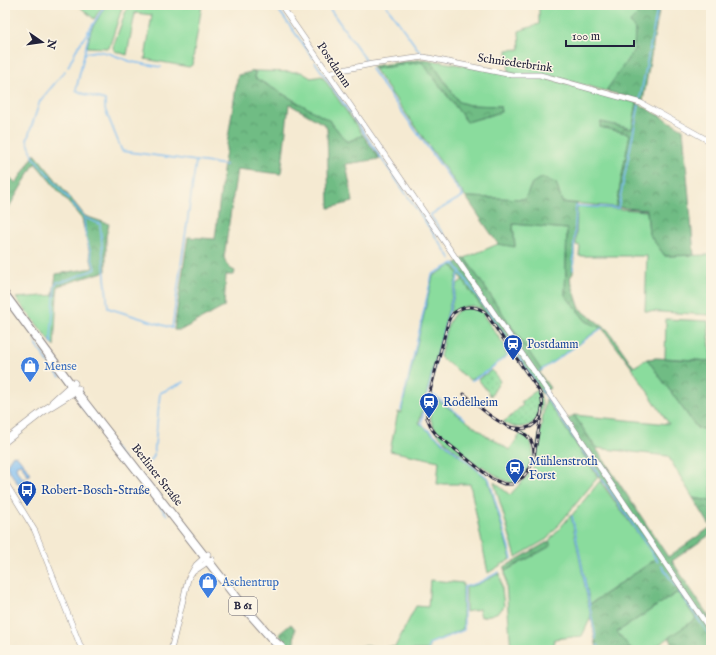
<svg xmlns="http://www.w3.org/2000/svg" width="716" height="655" font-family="'IM FELL English',serif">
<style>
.green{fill:#8adc9d;stroke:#567f6c}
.forest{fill:url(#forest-crowns);stroke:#486f60}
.park{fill:url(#park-dots);stroke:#567f6c}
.water{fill:#7ebdf2;stroke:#507096}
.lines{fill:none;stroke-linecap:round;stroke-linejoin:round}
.stream{stroke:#7ebdf2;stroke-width:1.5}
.street-casing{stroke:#8c8686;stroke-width:6}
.secondary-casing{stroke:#8c8686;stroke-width:8}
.primary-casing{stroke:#8c8686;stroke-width:10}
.street{stroke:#fff;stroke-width:5}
.secondary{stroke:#fff;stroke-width:7}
.primary{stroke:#fff;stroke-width:8}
.rail-casing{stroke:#22223b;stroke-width:3}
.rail{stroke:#fcf5e5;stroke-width:1.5;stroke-dasharray:4.5;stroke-linecap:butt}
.labels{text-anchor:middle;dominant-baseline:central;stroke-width:3;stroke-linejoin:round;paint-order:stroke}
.shield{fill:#fcf5e5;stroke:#63616e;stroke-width:1}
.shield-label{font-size:11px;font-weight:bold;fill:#22223b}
.street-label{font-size:12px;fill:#22223b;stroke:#fcf5e5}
.transit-label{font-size:12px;fill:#164399;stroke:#fcf5e5;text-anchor:start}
.shop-label{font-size:12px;fill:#366cbe;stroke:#fcf5e5;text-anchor:start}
</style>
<defs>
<pattern id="forest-crowns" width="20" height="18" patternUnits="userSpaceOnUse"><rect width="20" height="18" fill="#6fbc84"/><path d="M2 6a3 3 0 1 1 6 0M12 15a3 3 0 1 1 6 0" fill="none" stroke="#5b986d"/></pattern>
<pattern id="park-dots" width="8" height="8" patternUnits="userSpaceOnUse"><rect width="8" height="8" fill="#8adc9d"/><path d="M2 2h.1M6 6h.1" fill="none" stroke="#77bc88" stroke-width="1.8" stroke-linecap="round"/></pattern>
</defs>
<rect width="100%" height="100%" fill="#fcf5e5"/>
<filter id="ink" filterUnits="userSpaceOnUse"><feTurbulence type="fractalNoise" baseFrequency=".025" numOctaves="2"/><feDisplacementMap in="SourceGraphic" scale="8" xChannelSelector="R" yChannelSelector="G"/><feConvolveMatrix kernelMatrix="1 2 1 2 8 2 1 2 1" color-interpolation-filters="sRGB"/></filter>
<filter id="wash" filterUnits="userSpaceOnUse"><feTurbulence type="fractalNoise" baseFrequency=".012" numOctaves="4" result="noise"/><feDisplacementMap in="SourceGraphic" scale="16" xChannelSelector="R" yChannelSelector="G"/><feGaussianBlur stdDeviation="0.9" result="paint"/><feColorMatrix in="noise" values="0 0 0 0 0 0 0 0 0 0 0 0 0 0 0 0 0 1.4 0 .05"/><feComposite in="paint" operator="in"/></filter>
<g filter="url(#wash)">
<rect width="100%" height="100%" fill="#f5ead2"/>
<path class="green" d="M78,5H103L94,19Z
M106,5H123L109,48L87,47L91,30Z
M128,5H202L192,65L189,67L145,59L152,15L135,13L127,55L115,51L113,47Z
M539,5H647L630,22L635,30L634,50L606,91L555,77L509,73L507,50L520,49L519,31L539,24Z
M430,60L553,80L637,103L632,129L601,122L600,127L630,134L616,207L562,202L556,183H532L525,199L466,197L465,196L374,69L422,62L467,122L501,112L500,106L469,105L459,102Z
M255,71L301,72L311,78L322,76L363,135L347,142L330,121L255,78Z
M577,206L647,211L649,234L665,256L711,255V315L645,311L647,256H579L580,246L576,245Z
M513,224L567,229L565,295L586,321L601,328L541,370L465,258L498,244L515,246Z
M452,265L458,273L419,423L488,479L511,559L488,573L470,484H437L439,461L390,451L398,412L401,413L433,276Z
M463,280L482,306L480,308C469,304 461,306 452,313L450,311L457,284Z
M57,295L54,346L16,298Z
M465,308L477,309L485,313L483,315L508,350L505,352L507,355L489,370L470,380L440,357C444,341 446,312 465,308Z
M666,319L708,321L711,361L665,358Z
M647,359L697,428L711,430V501L693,498L668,456L596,448L574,415L669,424L632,368Z
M431,395L491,439L492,438L509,450L522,432C538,443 535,464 523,476C520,479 516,482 512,483C506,483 488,470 482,466L480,468C465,456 436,440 431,420C429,412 430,403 431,395Z
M546,399L598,477L547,539L516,557L494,482L510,495L533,469Z
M600,481L656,559L590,604L572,515Z
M571,515L591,617L582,636L554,639V650H511L505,571L550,546L549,541Z
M500,573L504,606C500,614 489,615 481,617L479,609L466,612V587L478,584Z
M430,580L463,583V629L429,644V650H359L361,646L395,647L416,606L428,607Z
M678,592L697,619L651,650H629L631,649L617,632Z"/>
<path class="forest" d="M647,5H660L643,101L606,91L634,50L635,30L630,22Z
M424,59L430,60L459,102L469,105L500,106L501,112L467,122L422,62L374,69L372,66Z
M255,71V78L330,121L347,142L363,135L380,159L346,164L353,202L329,208L327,129L325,125L289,104L281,174L237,169L224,257C226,264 228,268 235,271L234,275H226L224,307L181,330H174L188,237L215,239L224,163L238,75Z
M637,103L683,129L694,255L665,256L649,234L647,210L616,207L630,134L600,127L601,122L632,129Z
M35,154L85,216L109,224L106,236V271L58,286L57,295H53L56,274L93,268L82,219L35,163L5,214V182L7,178L5,176V173L16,183Z
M542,178L556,183L562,202L577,204L573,273L570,278L580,309L608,330L634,367L632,368L603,329L586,321L565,295L567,229L513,224L515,247L498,244L466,197L525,199L532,183Z
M465,258L542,371L539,373L550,388L542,394L488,315L480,308L481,306L452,265Z
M656,358L711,361V430L697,428L647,359Z
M574,415L668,557L711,527L693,498L711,501V534L672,561L711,620V650H676L669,637L696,619L678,592L617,632L631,649L597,650L589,605L656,559L562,423Z
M549,541L551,546L505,571L504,567Z
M291,624L295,629L294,643L297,650H291L279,634Z"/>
<path class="park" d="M492,370L500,381L491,396L478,379Z
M537,390C553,414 528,438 503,422C511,418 515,411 523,405L521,402Z"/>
<path class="water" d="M13,455L17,456L30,472L31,474L28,476L21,464L17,465L16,467C17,474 21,477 27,480L22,485L18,484L7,467V464Z"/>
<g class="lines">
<path class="stream" d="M105,5L90,29L76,90L84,94L105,100V109L107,114L122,151L226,165
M275,5L313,58
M327,5L366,60
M386,5L422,55
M84,53L97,51L108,53L132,62L161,67
M315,62L451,259
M68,67L76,50L89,30
M371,69L463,196L430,215L450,244
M65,71L40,101L27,140L34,158L85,218L100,224L108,308L172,328L196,161
M640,99L658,5
M573,270L576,206L618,208L639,105
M34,341L47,361L60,377
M52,344L51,339L55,286L57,282H62L96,269L94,266L85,231L84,217
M514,350L536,383
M540,371L602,328
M471,381L489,370L509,354
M541,389L599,475
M432,394L465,419
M427,395L459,273
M426,400L421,424L489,479L512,559
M79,403L167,515
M401,410L432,275L433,274L454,263L512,346
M150,462L154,456L160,393L184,382
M602,479L658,562
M572,516L596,639
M661,565L676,587
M679,591L711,638
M598,645L599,650
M428,650L429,644L464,630V587L478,583L499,572"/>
</g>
</g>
<g filter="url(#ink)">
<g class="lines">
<g class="street-casing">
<path id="street" d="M281,5L565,416L711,631
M328,74L332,72L372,64L424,57L512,75H540L641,103L711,142
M5,482L35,531L82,650
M193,572L212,559
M171,650L188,579L196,565L208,554"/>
</g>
<g class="secondary-casing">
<path id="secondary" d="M53,402L74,383
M5,441L46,409L78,389"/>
</g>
<g class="primary-casing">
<path id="primary" d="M5,295L80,397L244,607L275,642L281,647"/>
</g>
<use href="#street" class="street"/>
<use href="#secondary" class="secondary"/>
<use href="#primary" class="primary"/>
<g class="rail-casing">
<path id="rail" d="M464,394C478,406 493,420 510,427
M534,457C535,438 526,433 510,427C515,428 521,429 526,428C542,425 546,404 539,391L485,312C472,303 454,306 448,322L427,403V418L432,429L436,434L492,479L504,484H512L523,477L530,468L534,457L542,409"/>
</g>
<use href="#rail" class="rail"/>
</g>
</g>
<defs>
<g id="station-pin" transform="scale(1)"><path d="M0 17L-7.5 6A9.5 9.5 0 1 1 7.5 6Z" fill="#1a4fb4" stroke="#fcf5e5"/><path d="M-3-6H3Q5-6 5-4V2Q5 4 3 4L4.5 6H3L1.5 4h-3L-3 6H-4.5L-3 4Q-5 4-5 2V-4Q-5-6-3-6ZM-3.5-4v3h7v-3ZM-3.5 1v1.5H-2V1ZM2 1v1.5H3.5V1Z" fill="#fff"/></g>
<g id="shop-pin" transform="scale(1)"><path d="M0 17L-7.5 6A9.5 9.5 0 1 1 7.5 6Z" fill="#3f7fe0" stroke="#fcf5e5"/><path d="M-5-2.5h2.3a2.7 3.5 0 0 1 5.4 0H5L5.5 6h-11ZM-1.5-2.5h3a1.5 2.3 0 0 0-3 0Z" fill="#fff"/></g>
<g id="bus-pin" transform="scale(1)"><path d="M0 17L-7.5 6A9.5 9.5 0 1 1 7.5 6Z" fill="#1a4fb4" stroke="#fcf5e5"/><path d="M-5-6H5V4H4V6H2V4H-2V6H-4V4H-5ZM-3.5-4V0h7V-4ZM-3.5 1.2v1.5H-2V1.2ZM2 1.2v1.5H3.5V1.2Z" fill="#fff"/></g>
</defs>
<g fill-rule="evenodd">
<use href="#station-pin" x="513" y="344"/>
<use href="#shop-pin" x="30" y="366"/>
<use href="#station-pin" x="429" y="402"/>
<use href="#station-pin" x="515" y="468"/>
<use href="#bus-pin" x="27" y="490"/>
<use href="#shop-pin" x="208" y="582"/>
</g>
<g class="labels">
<rect class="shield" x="229" y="597" width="28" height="18" rx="3"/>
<g class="shield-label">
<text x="243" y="606">B 61</text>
</g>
<g class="street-label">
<text transform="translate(515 63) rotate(8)">Schniederbrink</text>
<text transform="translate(334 65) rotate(56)">Postdamm</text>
<text transform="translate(157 475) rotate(52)">Berliner Straße</text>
</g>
<g class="transit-label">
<text x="527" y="344">Postdamm</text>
<text x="443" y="402">Rödelheim</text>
<text x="529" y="461">Mühlenstroth<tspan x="529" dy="14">Forst</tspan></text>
<text x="41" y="490">Robert-Bosch-Straße</text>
</g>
<g class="shop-label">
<text x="44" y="366">Mense</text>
<text x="222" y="582">Aschentrup</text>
</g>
</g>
<rect width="716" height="655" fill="none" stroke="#fcf5e5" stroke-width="20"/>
<g transform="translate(42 42) rotate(103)" stroke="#fcf5e5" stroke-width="3" paint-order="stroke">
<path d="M0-3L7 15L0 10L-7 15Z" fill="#22223b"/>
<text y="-6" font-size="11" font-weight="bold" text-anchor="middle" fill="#22223b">N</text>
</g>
<path d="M566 40v6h68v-6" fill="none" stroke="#22223b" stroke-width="2"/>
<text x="572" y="40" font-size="12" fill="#22223b" stroke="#fcf5e5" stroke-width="3" paint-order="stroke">100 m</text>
</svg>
